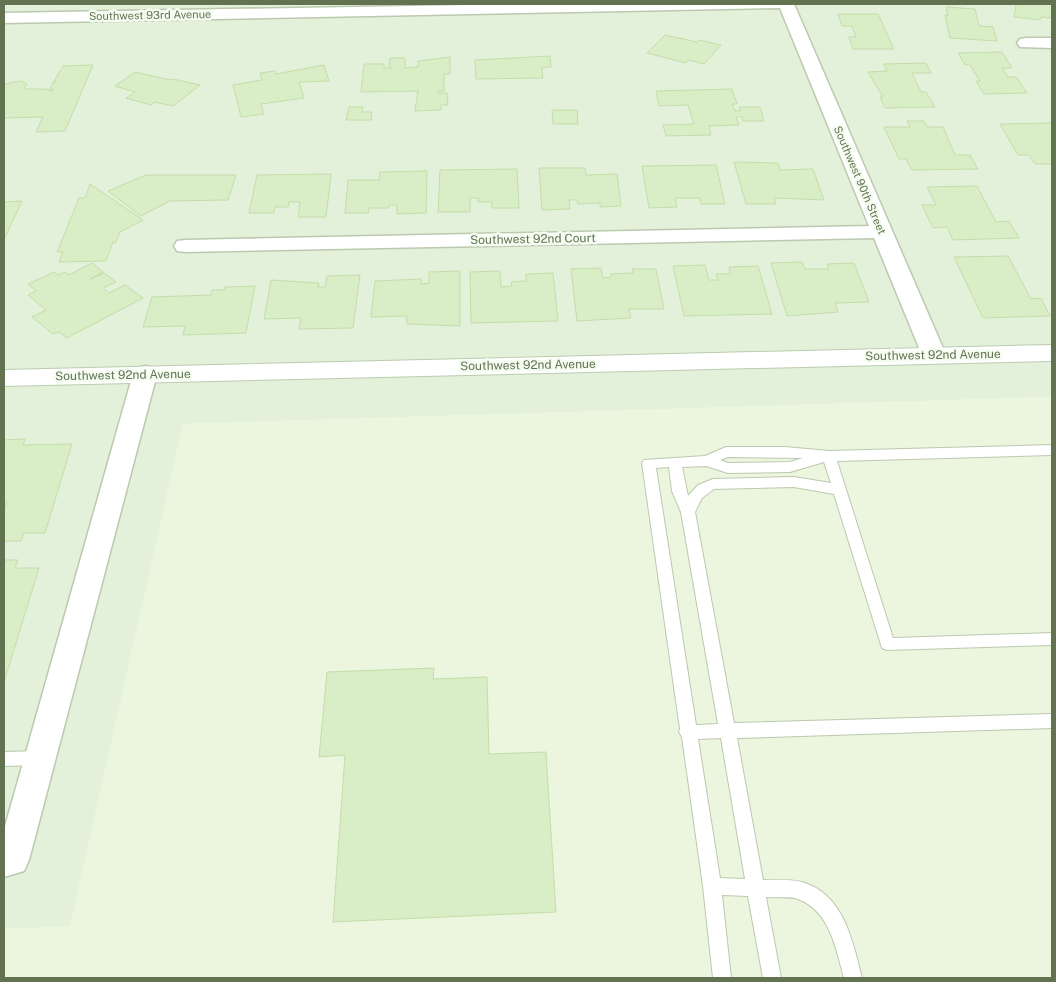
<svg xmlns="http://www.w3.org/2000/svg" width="1056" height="982" font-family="'Public Sans',sans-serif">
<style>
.residential{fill:#e3f1db}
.commercial{fill:#ecf6de}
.building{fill:#d9edc6;stroke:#c3dea9}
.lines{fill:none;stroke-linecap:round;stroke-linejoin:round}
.lane-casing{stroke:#bbc9af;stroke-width:2}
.street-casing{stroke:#bbc9af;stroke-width:3}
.secondary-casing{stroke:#bbccae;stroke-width:2}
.lane{fill:#fff;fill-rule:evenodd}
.street{fill:#fff;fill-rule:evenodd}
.secondary{fill:#fff;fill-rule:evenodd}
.labels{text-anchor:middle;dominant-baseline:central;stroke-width:5;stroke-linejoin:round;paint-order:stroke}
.far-street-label{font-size:11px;fill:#637351;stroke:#f5fdf2}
.street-label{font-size:12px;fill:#637351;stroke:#f5fdf2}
</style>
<rect width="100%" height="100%" fill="#f0fbec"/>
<path class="residential" d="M4,4H1052V397L183,424L70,927L4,929Z"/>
<path class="commercial" d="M1052,397V978H4V929L70,926L183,424Z"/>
<path class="building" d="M1016,4H1052V18L1041,17L1040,20L1014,17Z
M946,7L975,9L979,26L993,27L997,41L950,38L945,15L948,16Z
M838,14H878L894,49H853L849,37H856L852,26H842Z
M665,35L697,42L699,40L721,45L704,64L689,60L686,63L647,53Z
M1002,52L1012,68H1002L1008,77H1016L1027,93L984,94L976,81H980L969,64L965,65L958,53Z
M550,56L551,67H542L543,78L476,79L475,60Z
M450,57V74H444V91H438V93H447L448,105H441V110L415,111L418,91L361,92L364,64H384V68H392L389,66L390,58H405V68L418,67V61Z
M926,63L931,73H912L921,92H926L935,107L885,108L880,97H883L868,72L887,71L884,64Z
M93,65L65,131L36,132L43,117L4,118V84L21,81L27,84L24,89H45L52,91L53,89H50L53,82H56L54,81L63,66Z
M324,65L329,81L299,82L304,98L261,104L264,114L241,117L233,85L262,80L260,73L275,71L276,74Z
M135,72L170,80L173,79L200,85L173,106L155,102L151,105L126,98L135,92L115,86Z
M732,89L737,104H732L735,111H740L739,107H760L764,121H743L742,117H736L739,125L709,126L711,135L666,136L663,125L694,124L688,105L659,106L656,91Z
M349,107H363L362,112H372L371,120H346Z
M552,110H577L578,124H553Z
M907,121H924L927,127H943L955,155H970L978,169L912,170L906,159H899L884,127H910Z
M1052,123V164H1035L1029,155H1018L1000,124Z
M734,162L778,163L780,170L813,169L824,200L774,198L776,204H746Z
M716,165L725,204H701L699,198H675L677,207L649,208L642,166Z
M539,168H585L586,175L617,174L621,206L600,207V203L578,204L577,200H569L570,209L542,210Z
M517,169L519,208H492V202H478L479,198H470V212H438L440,170Z
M427,171L426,213L397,214V205H389V208H369L368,213H345L348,180H379L380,172Z
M331,174L326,217H298L300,202H289L288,207H275L274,213H249L257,175Z
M146,175H236L228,200L170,201L141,216L108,191Z
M90,184L143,220L120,232L116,242H113L106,261L59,262L63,252H57L79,198H85Z
M977,186L996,222L1009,221L1019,238L953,240L947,227L933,228L922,205H936L927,187Z
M22,201L4,240V202Z
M1008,256L1031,299L1041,298L1050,316L983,318L954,257Z
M802,262L805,269H829L827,264L854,263L869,302L835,303L838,312L787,316L771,263Z
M92,263L103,272L90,279L104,273L116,282L103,288L109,293L125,285L143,298L67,338L59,332L53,334L32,317L46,310L28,295L36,291L28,284L54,272L58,275L65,272L69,275Z
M705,265L709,280H718L716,274H730L729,267L758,266L772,314L684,316L673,266Z
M601,268L603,278L611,277V274L633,273L632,269H656L664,309H629L631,318L577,321L571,269Z
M460,271V326L407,324V316L371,317L375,281L421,279V284L429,283V272Z
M500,271L501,287L512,286L511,282L526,281V274L553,273L558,321L471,323L470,272Z
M360,275L353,328L299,329L301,318L264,319L271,280L319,283L318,287H325L327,276Z
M255,286L246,333L183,335L185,326L143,327L152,297L211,295L212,290H224L225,287Z
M25,439L23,445L72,444L45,533H24L21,541H4V511L7,502H4V440Z
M4,560H18L15,568H39L4,682Z
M434,668L433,679L487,677L489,754L546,752L556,912L333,922L345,755L319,757L327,672Z"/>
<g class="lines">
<g class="lane-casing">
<path id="lane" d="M1052,445V455L837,461L893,638L1052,633V645L887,650L882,648L834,494L794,487L714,489L702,498L695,512L734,723L1052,714V728L737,738L763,880C775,880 790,879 802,882C844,894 853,942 862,978H844C836,949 830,911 798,899C790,896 776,898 766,897L781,978H763L748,896L722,895L731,978H713L703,886L682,737L679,732L680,729L642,463L644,460L705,456L726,447H785L829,451ZM728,457L803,458L790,462L728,463L720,460ZM824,462L831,483L794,477L713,479L698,485L688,496L682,467L706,466L728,473L790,472ZM669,467L672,491L681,512L718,724L696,725L656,468ZM721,738L745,879L720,878L698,739Z
M41,751L47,753L49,758L47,763L41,765L4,766V752Z"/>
</g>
<g class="street-casing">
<path id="street" d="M520,4H794L946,355L942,360L934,363L926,360L922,355L874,238L185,252L177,251L174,246L177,241L185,240L869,226L780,8L4,23V13Z
M1026,38H1052V48L1020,47L1017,43L1020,39Z
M145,366L153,368L157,374L29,860L24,871L4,877V830L133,374L137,368Z"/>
</g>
<g class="secondary-casing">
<path id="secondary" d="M1052,345V361L4,386V370Z"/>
</g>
<use href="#lane" class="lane"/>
<use href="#street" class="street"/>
<use href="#secondary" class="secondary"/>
</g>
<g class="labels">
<g class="far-street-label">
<text transform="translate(150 15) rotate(-1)">Southwest 93rd Avenue</text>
<text transform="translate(860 180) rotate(67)">Southwest 90th Street</text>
</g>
<g class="street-label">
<text transform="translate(533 239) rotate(-1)">Southwest 92nd Court</text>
<text transform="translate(933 355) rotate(-1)">Southwest 92nd Avenue</text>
<text transform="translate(528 365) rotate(-1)">Southwest 92nd Avenue</text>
<text transform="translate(123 375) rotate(-1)">Southwest 92nd Avenue</text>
</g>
</g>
<rect width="1056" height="982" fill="none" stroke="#637351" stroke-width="10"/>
</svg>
